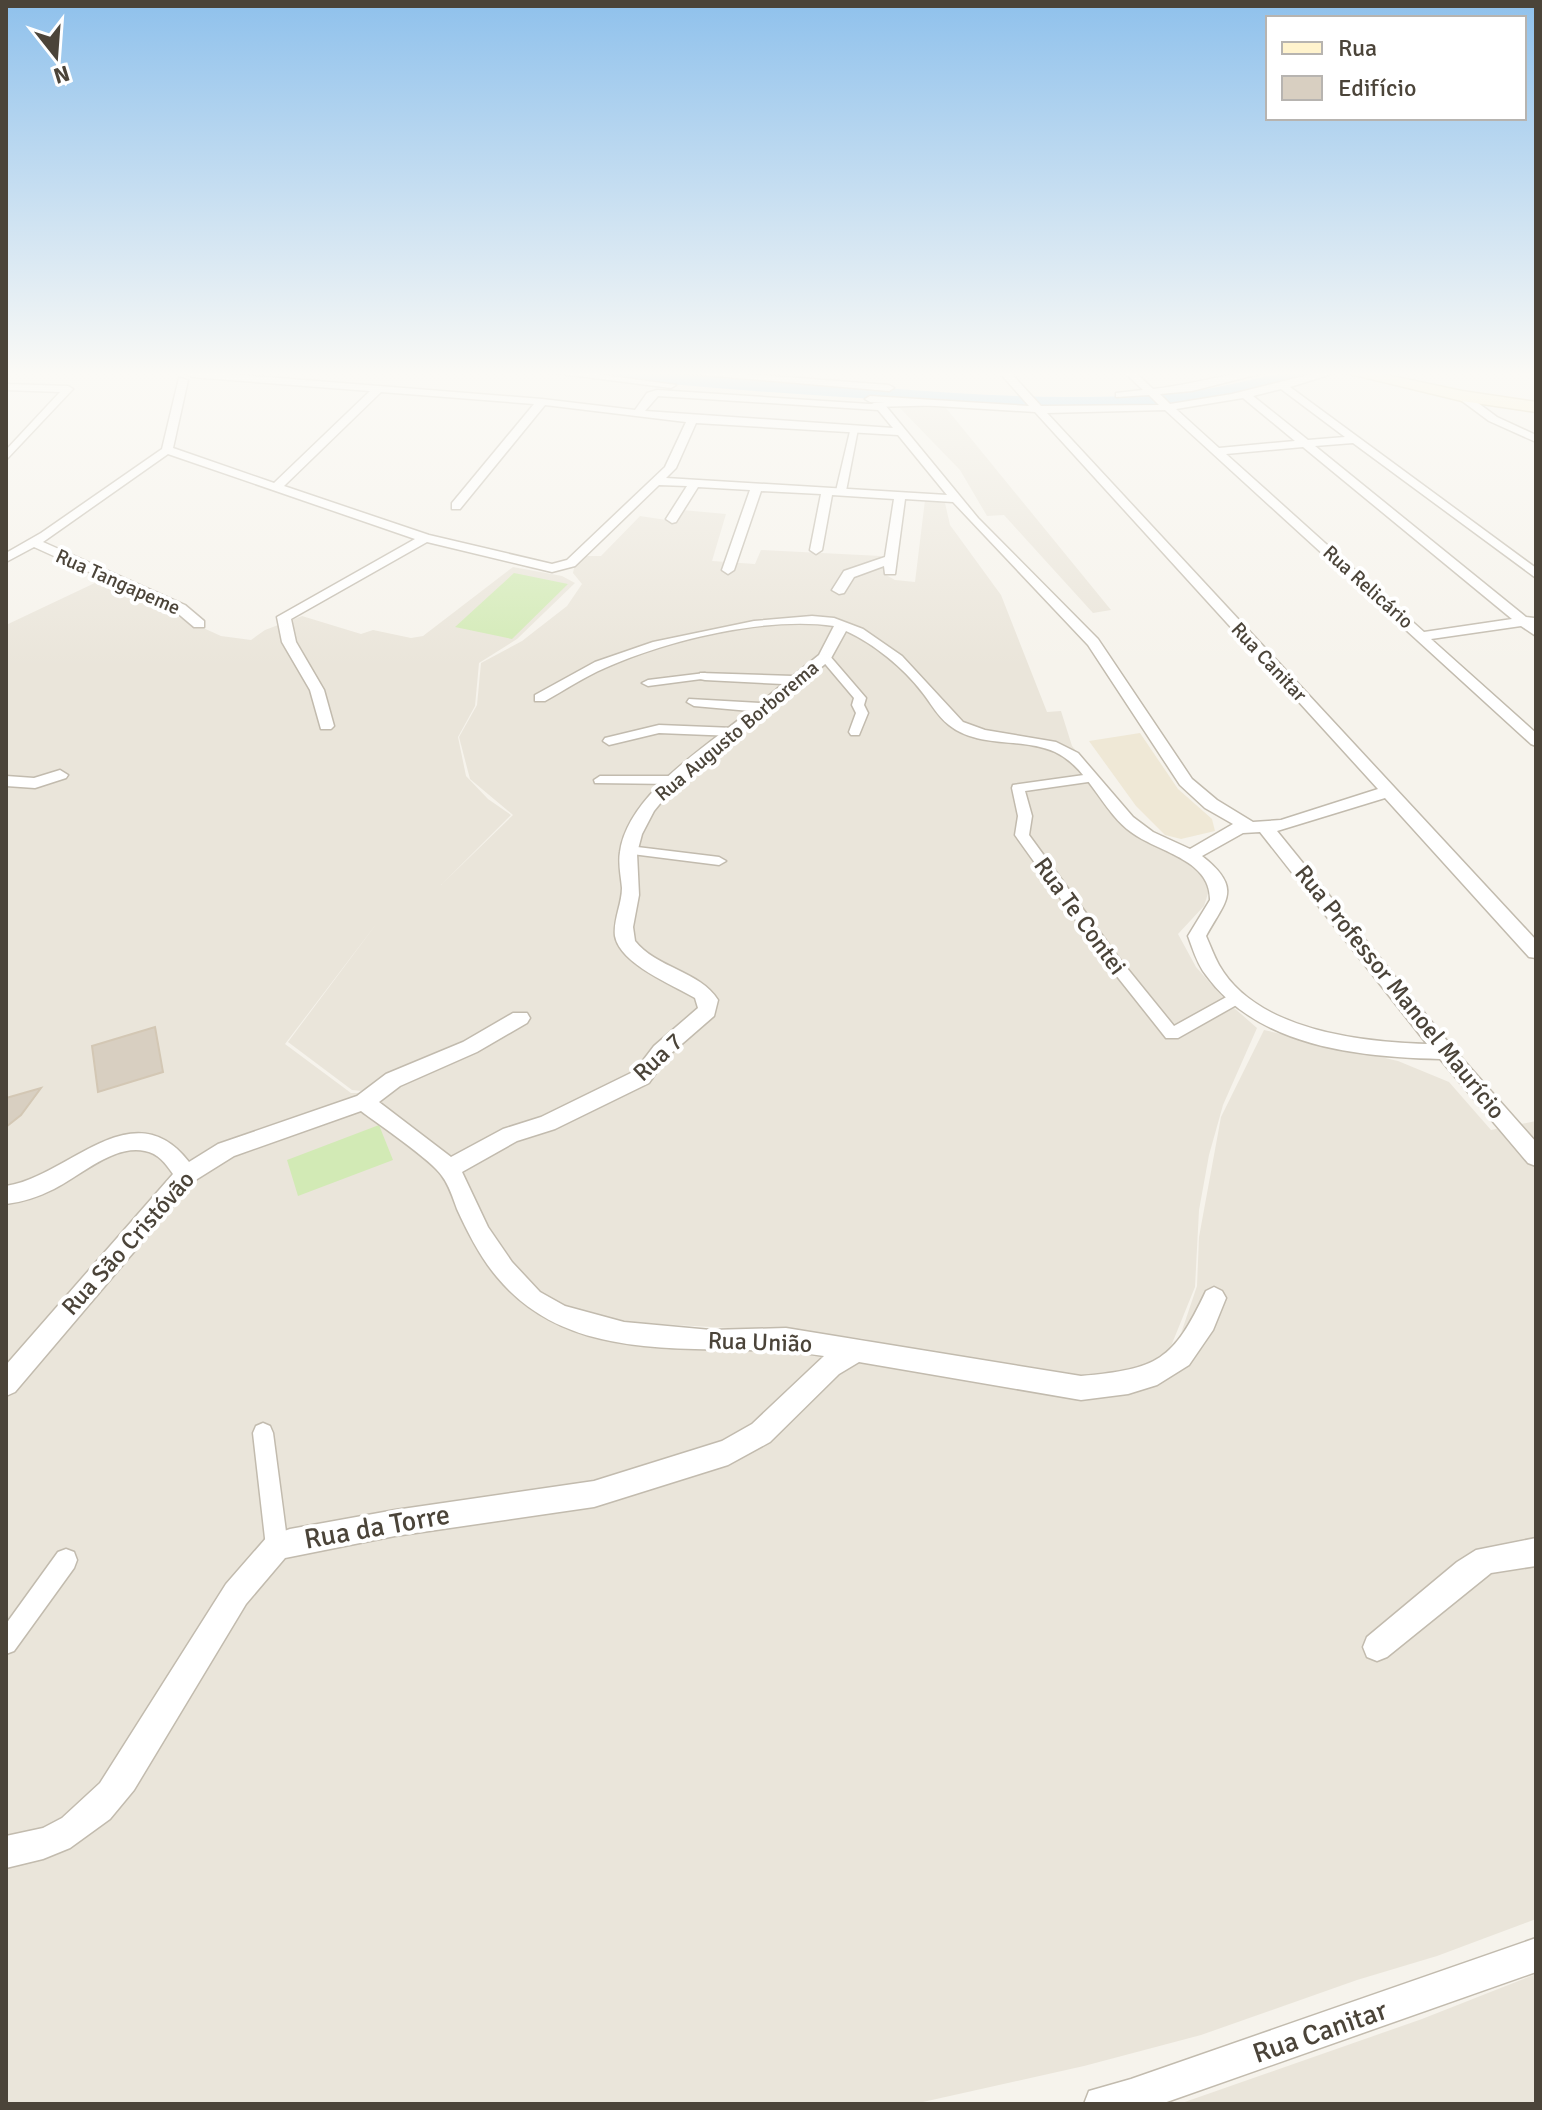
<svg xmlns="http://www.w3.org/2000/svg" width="1542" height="2110" font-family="Signika,sans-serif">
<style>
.residential{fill:#eae5da;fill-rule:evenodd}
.education{fill:#efe8d6}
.green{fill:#d2eab5}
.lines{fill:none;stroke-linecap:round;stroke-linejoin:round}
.river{fill:#a9d4f2;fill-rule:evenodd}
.building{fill:#d8cfc1;stroke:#d3c7b4;stroke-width:2}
.pedestrian-casing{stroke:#c2bbae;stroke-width:3}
.minor-casing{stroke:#c2bbae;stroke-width:3}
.secondary-casing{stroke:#d6c79b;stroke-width:3}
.pedestrian{fill:#fff;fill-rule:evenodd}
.minor{fill:#fff;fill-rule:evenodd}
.secondary{fill:#fff3cd;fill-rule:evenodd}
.labels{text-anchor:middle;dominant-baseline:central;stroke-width:8;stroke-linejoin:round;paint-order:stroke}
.far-street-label{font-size:20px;fill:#4b4439;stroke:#fff}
.street-label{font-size:24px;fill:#4b4439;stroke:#fff}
.near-street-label{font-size:28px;fill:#4b4439;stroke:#fff}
</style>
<rect width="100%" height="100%" fill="#f6f3ec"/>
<path class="residential" d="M897,405L946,408L1111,610L1093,613L1004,515L987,516L960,470Z
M925,500L945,503L950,525L1001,595L1047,712L1061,711L1072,746L1121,805L1211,884L1204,906L1178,934L1196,967L1225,1000L1257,1028L1223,1105L1209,1155L1199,1210L1195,1287L1165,1361L1076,1381L1171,1363L1197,1286L1199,1237L1221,1117L1264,1030L1398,1061L1449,1082L1491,1130L1536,1121V1919L1437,1956L1357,1980L1201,2035L1084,2066L914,2104H6V625L99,581L221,636L251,640L265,630L302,616L361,634L373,630L411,638L423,636L513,567L562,576L575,583L517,639L479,663L475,706L458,737L466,776L488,799L511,815L441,885L513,815L470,779L459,737L477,705L481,663L522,641L567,606L582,584L573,573L575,563L582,556H601L640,516L673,521L682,510L726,514L712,561L755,564L761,550L881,556L886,575L895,580L915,582ZM377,923L288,1042L352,1090L383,1093H351L285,1044ZM623,1322L817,1333L865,1339L883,1345L856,1339L775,1334H677Z
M1536,1974V2104H1179L1422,2019Z"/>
<path class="education" d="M1140,733L1178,789L1212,819L1215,831L1181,839L1165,835L1136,806L1089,741Z"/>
<path class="green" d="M514,573L568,584L512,639L455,627Z
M379,1125L393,1160L298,1196L287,1160Z"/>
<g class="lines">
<path class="river" d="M590,371C749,371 908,396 1067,397C1115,397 1165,396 1212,388C1247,382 1278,371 1313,371L1311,375C1170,416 1052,410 908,401C805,395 702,388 599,377Z"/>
</g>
<path class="building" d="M155,1027L163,1072L98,1092L92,1046Z
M41,1088L21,1115L6,1127V1098Z"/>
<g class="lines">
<g class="pedestrian-casing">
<path id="pedestrian" d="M944,401L947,405L874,407L870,405L874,403Z
M851,427L858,429L846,491L841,494L836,491Z
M821,655H829L866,698L864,705L868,713L859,735H851L849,732L856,713L852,705L854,698L821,659Z
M705,673L711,676L709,678L648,686L642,683L648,680Z
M659,725L734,728L740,732L734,736L659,733L609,745L603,741L605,738Z
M1091,774L1097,778L1095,781L1025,791L1032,816L1029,835L1118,957L1174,1026L1230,995H1240L1243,999L1240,1003L1178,1038H1166L1108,965L1015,835L1018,816L1012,788L1013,785Z
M600,776H673L679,780L673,784L595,783L594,780Z
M629,846L719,857L726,861L719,865L624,853L622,850Z
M263,1423L270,1426L273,1433L288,1547L285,1555L277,1558L269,1555L266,1547L253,1433L256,1426Z
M66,1549L74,1552L77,1560L74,1568L14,1651L6,1654V1624L58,1552Z"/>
</g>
<g class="minor-casing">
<path id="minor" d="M191,371L542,399L635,410L647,393L657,390L885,405L978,518L1098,639L1192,779L1217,800L1253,822L1281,820L1378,789L1035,412L870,402L865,399L870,396L1029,406L998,371H1009L1041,406L1159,405L1149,395L1116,397V393L1143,390L1123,371H1134L1153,389C1193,385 1232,371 1271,371L1192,391L1160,394L1170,404L1232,394L1324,371H1341L1290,387L1536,568V578L1353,443L1315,446L1526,617L1534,618L1536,636L1521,626L1431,639L1536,733V746L1531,744L1165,410L1047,413L1536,940V958L1529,957L1385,798L1277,831L1452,1047L1536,1142V1166L1528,1163L1440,1059C1358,1057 1258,1047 1206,975C1197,964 1193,949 1188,936L1210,900C1211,859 1157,852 1131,832C1101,810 1089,768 1055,752C1022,737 979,749 949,725C937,716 931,703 922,692C903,667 874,644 846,631L830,660L667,795L654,811L642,834L637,853L639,895L633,927L635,941C656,968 700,971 718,1000L714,1016L668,1056L649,1083L555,1129L517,1141L462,1172L488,1227L512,1262L540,1292L565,1306L624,1322L711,1330L786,1328L1081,1376C1158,1369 1173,1361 1206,1291L1214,1287L1222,1291L1226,1298L1213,1330L1189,1365L1157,1385L1128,1394L1081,1400L859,1362L839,1374L770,1442L728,1465L594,1507L395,1536L285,1558L246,1604L134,1790L110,1819L70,1848L43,1859L6,1868V1836L43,1828L62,1818L100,1783L226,1584L267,1537L290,1529L395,1510L594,1481L722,1441L752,1424L824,1356C715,1338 578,1375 497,1277C480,1257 468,1233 457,1209C453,1198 449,1185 442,1176C433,1161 378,1124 361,1111L234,1156L194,1181L15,1392L6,1396V1365L173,1174C166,1164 158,1153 145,1151C114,1144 80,1176 54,1189C38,1197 23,1202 6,1204V1186C68,1177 133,1089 189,1162L218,1144L357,1096L386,1074L463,1042L513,1013H527L530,1018L527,1023L477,1052L400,1086L379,1102L451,1157L503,1129L541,1117L635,1071L654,1046L698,1008L695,998C673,985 620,964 615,936C613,920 622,904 622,888C621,876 618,864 620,852C628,794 707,746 750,711L694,706L687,702L689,699L760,703L783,684L705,680L700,679V673L793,676L819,655L834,626C767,616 667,640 605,668C584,677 565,690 545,701H535V695L595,662L653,642L754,621L812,616L834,618L863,629L902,656L963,722L985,730L1056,742L1078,753L1133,817L1153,832L1190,849L1233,824L1205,808L1180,785L1088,645L953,502L905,499L895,574H885L884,566L854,577L844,593L839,594L832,590L844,571L885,557L894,499L832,495L822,550L816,554L810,550L821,494L761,491L734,570L728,574L722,570L750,490L698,487L676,522L672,523L666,519L687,486L659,485L575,566L552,572L427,542L291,619L296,642L324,690L334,726L331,729H321L310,690L282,642L277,617L415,539L168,454L43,542L185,605L204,621V627H194L175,611L34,547L6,562V553L41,533L162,449L179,378L188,380L173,448L274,483L370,391L192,377L187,374ZM1281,389L1345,437L1308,440L1253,396ZM381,392L534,404L452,503V509H460L545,405L686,422L665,467L567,560L552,564L429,535L284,486ZM658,396L878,410L893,428L645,411ZM1243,398L1295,441L1219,448L1176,409ZM696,423L898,435L947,495L666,478L676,468ZM1303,447L1512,619L1424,632L1226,454ZM1260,832L1427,1044C1360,1042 1256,1030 1219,965C1214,956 1210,945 1206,936C1225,901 1244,889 1202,856L1243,833Z
M539,371H574L676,385L671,388Z
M657,371H707L889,385L894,388L889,391Z
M6,384L68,386L73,389L6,460V450L60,392L6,390Z
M1458,394H1466L1497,417L1536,435V442L1489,421L1458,398Z
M60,770L68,775L66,778L35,788L6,786V776L34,778Z
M1536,1538V1566L1491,1573L1387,1657L1377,1661L1367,1657L1363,1647L1367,1637L1457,1562L1476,1550Z
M1536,1938V1972L1161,2104H1084L1089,2091L1131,2079Z"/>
</g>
<g class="secondary-casing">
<path id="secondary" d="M1338,371H1368L1462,391L1536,402V412L1462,401Z"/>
</g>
<use href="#pedestrian" class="pedestrian"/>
<use href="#minor" class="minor"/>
<use href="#secondary" class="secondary"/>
</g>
<linearGradient id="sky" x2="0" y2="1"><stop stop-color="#8fc1ec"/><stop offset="0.56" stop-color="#fbfaf6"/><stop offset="1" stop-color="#fbfaf6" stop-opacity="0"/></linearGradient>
<rect width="1542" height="667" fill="url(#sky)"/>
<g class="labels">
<g class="far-street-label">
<text transform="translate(118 582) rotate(24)">Rua Tangapeme</text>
<text transform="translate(1368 587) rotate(42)">Rua Relicário</text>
<text transform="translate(1269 662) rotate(47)">Rua Canitar</text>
<text transform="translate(737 731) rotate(-40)">Rua Augusto Borborema</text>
</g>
<g class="street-label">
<text transform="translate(1080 916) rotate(54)">Rua Te Contei</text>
<text transform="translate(1400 992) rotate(51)">Rua Professor Manoel Maurício</text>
<text transform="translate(658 1057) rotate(-43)">Rua 7</text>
<text transform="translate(128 1243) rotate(-48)">Rua São Cristóvão</text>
<text transform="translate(760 1342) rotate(2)">Rua União</text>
</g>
<g class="near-street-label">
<text transform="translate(377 1527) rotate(-10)">Rua da Torre</text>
<text transform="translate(1320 2032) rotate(-19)">Rua Canitar</text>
</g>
</g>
<rect width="1542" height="2110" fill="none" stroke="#4b4439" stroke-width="16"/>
<rect x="1266" y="16" width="260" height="104" fill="#ffffff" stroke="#b7b4b0" stroke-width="2"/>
<rect x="1282" y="42" width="40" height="12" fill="#fff3cd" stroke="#b7b4b0" stroke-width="2"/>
<text x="1338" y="56" font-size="24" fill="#4b4439">Rua</text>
<rect x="1282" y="76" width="40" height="24" fill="#d8cfc1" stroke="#b7b4b0" stroke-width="2"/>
<text x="1338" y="96" font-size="24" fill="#4b4439">Edifício</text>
<g transform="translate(56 56) rotate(163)" stroke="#ffffff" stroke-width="6" paint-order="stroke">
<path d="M0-6L14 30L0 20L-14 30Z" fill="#4b4439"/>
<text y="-12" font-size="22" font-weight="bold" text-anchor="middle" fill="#4b4439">N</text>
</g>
</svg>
